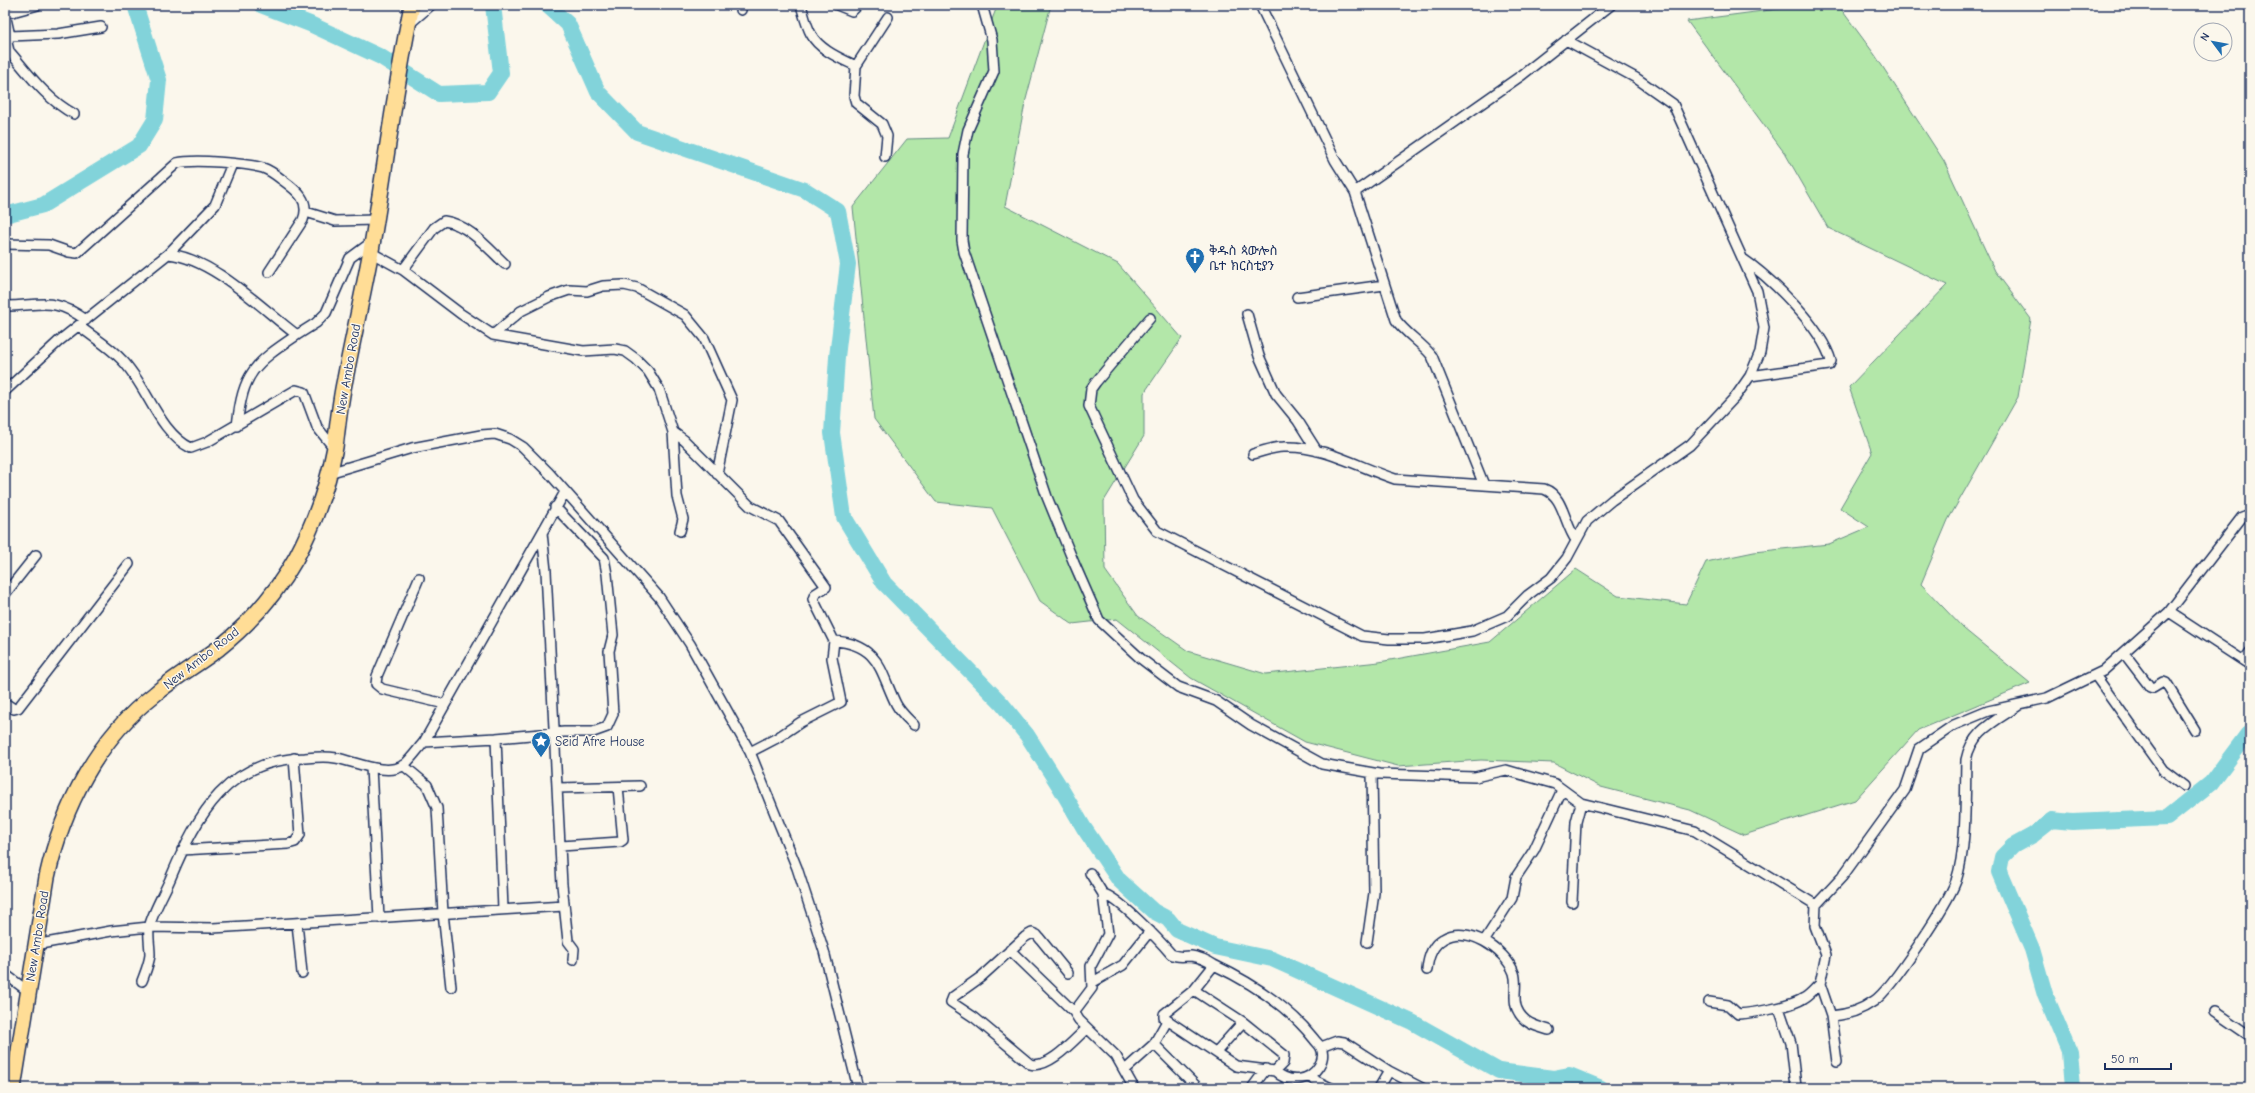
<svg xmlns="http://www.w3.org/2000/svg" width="2255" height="1093" font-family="'Comic Neue','Noto Sans Ethiopic',sans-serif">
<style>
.green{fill:#b3e7a9;stroke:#678b84}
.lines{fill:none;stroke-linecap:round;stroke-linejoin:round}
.river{stroke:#82d3da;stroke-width:16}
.minor-casing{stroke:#1b2f5e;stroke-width:12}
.primary-casing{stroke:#1b2f5e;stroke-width:18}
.minor{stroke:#fbf7ec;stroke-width:9}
.primary{stroke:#ffdd96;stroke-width:15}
.labels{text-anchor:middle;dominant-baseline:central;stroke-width:3;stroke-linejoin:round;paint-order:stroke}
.poi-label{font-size:13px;fill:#1b2f5e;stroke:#fbf7ec;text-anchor:start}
.street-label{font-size:13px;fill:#1b2f5e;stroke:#fbf7ec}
</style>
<rect width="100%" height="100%" fill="#fbf7ec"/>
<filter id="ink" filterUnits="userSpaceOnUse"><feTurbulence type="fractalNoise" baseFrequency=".025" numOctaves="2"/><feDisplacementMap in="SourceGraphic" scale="8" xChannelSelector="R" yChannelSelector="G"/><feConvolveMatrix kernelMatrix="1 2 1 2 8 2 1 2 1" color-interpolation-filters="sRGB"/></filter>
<g filter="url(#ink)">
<path class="green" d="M1021,5H1051L1025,103L1005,206L1118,264L1182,338L1144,393V436L1104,501L1105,570L1138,616L1188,651L1266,674L1379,662L1490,642L1576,569L1618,596L1686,604L1706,562L1754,552L1829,544L1869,527L1840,508L1872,453L1849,387L1947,285L1828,228L1786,155L1687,21L1808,5H1838L1875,55L1944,161L1995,271L2031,319L2018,397L1948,520L1921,584L1964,629L2030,683L1918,730L1855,800L1744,835L1690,810L1601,787L1554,763L1481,760L1398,766L1305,742L1191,678L1117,619L1072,624L1040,601L992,508L936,502L874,419L853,207L907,139L948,138L996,9Z"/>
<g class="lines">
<path class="river" d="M261,5L310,24L381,57L439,94L488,92L501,73L493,5
M547,5L568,24L598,92L637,132L805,190L838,211L848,264L837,357L832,433L844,517L884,583L1002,704L1027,735L1060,787L1084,828L1119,880L1153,911L1168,919L1177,930L1215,947L1272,959L1412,1022L1499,1071L1553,1078L1569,1075L1601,1088
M5,215L43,205L139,146L155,120L159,80L135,5
M2072,1088L2069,1051L2045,994L2032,949L1999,872L2002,857L2013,846L2033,835L2052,820L2072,822L2167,818L2211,783L2250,731"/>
<g class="minor-casing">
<path id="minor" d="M740,5L741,10
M801,5C804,15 806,25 811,34C819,50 842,59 856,66L854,96L856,103L882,124L887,136L885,157
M837,5L852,11L858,5
M982,5L992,40L994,71L968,130L963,154L962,240L964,252L1047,497L1074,563L1099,620L1140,658L1178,687L1216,701L1251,725L1322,764L1379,774L1475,777L1506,770L1555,784L1581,803L1695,831L1816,905
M1260,5L1335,160L1355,192L1396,320C1406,334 1421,342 1432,356L1484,485
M5,14L10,36L7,43L9,51C28,73 47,100 74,114
M5,14L38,5
M408,25L431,5
M10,36L58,34L101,27
M856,66L888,17
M1355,192L1522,75L1611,5
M306,212L335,221L376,220
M5,244L49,245L69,252L77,253L177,163C194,159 245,163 263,168C269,170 276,175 281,179C296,190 311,200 303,220L269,272
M370,252L403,270L461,314L493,335L583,351L615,349L625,351L636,359L648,371L659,389L673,432L677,496L683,519L680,531
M168,254L215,205L232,164
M1743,259C1771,278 1822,328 1831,361L1829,365L1750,376
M403,270L434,228L444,221C468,224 488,248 505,264
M1297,297L1384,285
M5,306C42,306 53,296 86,320
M1247,314L1259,356L1276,394L1298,421L1317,451
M1150,318L1096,382L1091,389L1089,406L1133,500L1157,531L1362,636L1389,639H1425L1472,631L1507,616L1528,595L1551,578L1567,558L1587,521L1612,500L1690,445L1736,396L1750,376L1760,352L1764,328L1757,291L1673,104L1636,78L1566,40
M79,326C93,337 110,347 122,360C147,385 158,432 191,448L207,442L296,390L304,392L317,427L334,448
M493,335L521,311L549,297L569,290L587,291L603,286L624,285L637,288L685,315L704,338L732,400L717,474
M5,391L59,341L168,254C213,258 262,309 297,335L316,323L326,313L350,258L373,241
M237,426C243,372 254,364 297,335
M673,432L684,440L750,506L779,521L826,587L815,594L813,599L834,641L832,658L841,702L801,722L777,738L750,752
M1253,454C1263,451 1274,447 1283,447C1323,445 1358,467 1395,479L1544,489C1564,496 1564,524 1576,540
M329,473L412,448L481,435L495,434L510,439L523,447L549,473L659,597L690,644L750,752L797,868L824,951L858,1088
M542,533L546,571L562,885L568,941L574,949L573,960
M419,578L377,676L376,684L382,689L445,704
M5,594L36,555
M2169,612L2250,665
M834,641C880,644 880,672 896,704C900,712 908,719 914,725
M2124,653L2150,687L2153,688L2163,682L2166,683L2195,730
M2244,660L2250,652
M2095,675L2163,770L2184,786
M5,703L14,709L18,708L129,564
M2019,705C1996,721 1972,730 1966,760C1965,795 1967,848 1956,881C1948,903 1892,989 1874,1001C1860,1011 1847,1015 1831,1016L1820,984L1826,955L1815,926L1816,905L1842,877L1905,790L1919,749L1954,725L1988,711L2047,698L2103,671L2169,612L2242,517L2250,514
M496,738L503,909
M424,742L496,738L564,732H593L607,727L613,714L609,651L613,635L607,574L604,558L555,507
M403,765L427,785L437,808L443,913L451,987
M371,768L379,918
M558,788L640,786
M561,846L620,842L623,840L618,787
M182,850L288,844L295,842L300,835L294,758
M1090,873L1103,894L1108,934L1091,966L1092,988L1074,1012L1079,1020L1116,1056L1134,1088
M1103,894C1117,896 1160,941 1171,954C1178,958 1183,956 1191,956C1198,957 1208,961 1214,965C1250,982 1289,1007 1314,1039C1316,1042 1320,1045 1321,1048C1324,1054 1322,1061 1319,1066C1309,1082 1289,1084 1275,1071
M1572,902L1576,822L1581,803
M297,923L302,973
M1485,940L1512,898L1516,877L1534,850L1562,790
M1367,942L1374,893L1372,773
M35,945L111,931L149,927L213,928L564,906
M1010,950L1074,1012
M1214,965L1194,990L1164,1014V1018L1236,1066L1275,1071L1283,1063L1284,1055L1243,1022
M1427,970C1428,958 1431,946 1443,939C1467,924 1505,949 1514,973C1518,985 1512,998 1517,1009C1523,1023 1535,1026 1549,1030
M1068,973L1037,935L1032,933L1025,937L981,977L953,997L951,1002L975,1018L1030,1064C1048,1070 1074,1040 1087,1028
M5,974L29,992
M142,981C145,973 149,964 150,955C150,946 148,937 149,928C152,913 165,892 171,877C198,813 228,759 305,758C315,757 326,756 336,758C354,761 387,777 404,765C411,759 418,749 424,742L565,492
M1093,982L1123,965L1150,931
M1194,990L1243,1022L1217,1051
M1709,1002L1728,1005L1738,1014C1753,1013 1791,1007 1804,998C1810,995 1815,988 1820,984
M1779,1008L1791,1043L1796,1087
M2215,1012L2250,1036
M1831,1016L1837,1062
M1154,1044L1198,1088
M1321,1047L1337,1041L1344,1042L1389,1071
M1125,1070L1154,1044L1167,1021
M1308,1077L1331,1088
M1252,1088L1266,1069
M1379,1088L1389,1071L1422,1088"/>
</g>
<g class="primary-casing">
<path id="primary" d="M13,1088L47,877C63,806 97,739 155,694C175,677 198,664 219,648C249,624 277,592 296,558C314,524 328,485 335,447C338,424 340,401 345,379C354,332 365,286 373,239C386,161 396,82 412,5"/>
</g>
<use href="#minor" class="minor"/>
<use href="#primary" class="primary"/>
</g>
</g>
<defs>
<g id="church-pin" transform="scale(1)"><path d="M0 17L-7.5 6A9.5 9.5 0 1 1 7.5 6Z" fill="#1f6fb2" stroke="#fbf7ec"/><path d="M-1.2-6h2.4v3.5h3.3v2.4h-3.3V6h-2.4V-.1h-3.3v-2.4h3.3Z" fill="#fff"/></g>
<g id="sight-pin" transform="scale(1)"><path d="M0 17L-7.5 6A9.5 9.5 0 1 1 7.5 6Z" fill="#1f6fb2" stroke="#fbf7ec"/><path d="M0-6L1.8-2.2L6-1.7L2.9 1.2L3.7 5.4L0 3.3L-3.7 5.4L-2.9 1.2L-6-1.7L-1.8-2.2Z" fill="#fff"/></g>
</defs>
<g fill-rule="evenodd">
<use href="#church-pin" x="1195" y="257"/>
<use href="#sight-pin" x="541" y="741"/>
</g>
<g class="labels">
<g class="poi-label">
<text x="1209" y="250">ቅዱስ ጳውሎስ<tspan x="1209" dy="15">ቤተ ክርስቲያን</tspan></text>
<text x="555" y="741">Seid Afre House</text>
</g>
<g class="street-label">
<text transform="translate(348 369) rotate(-80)">New Ambo Road</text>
<text transform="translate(201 658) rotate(-38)">New Ambo Road</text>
<text transform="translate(37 936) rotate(-81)">New Ambo Road</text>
</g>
</g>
<rect width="2255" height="1093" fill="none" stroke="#fbf7ec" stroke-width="20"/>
<rect x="10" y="10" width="2235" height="1073" fill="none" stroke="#1b2f5e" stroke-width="1.5" filter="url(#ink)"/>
<g transform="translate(2213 42) rotate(302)"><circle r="19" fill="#fbf7ec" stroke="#a1a7b3"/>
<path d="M0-3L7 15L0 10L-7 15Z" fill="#1f6fb2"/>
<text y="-6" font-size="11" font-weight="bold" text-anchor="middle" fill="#1b2f5e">N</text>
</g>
<path d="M2105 1063v6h66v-6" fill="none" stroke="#1b2f5e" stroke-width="2"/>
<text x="2111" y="1063" font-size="12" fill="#1b2f5e" stroke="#fbf7ec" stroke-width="3" paint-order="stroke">50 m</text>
</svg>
